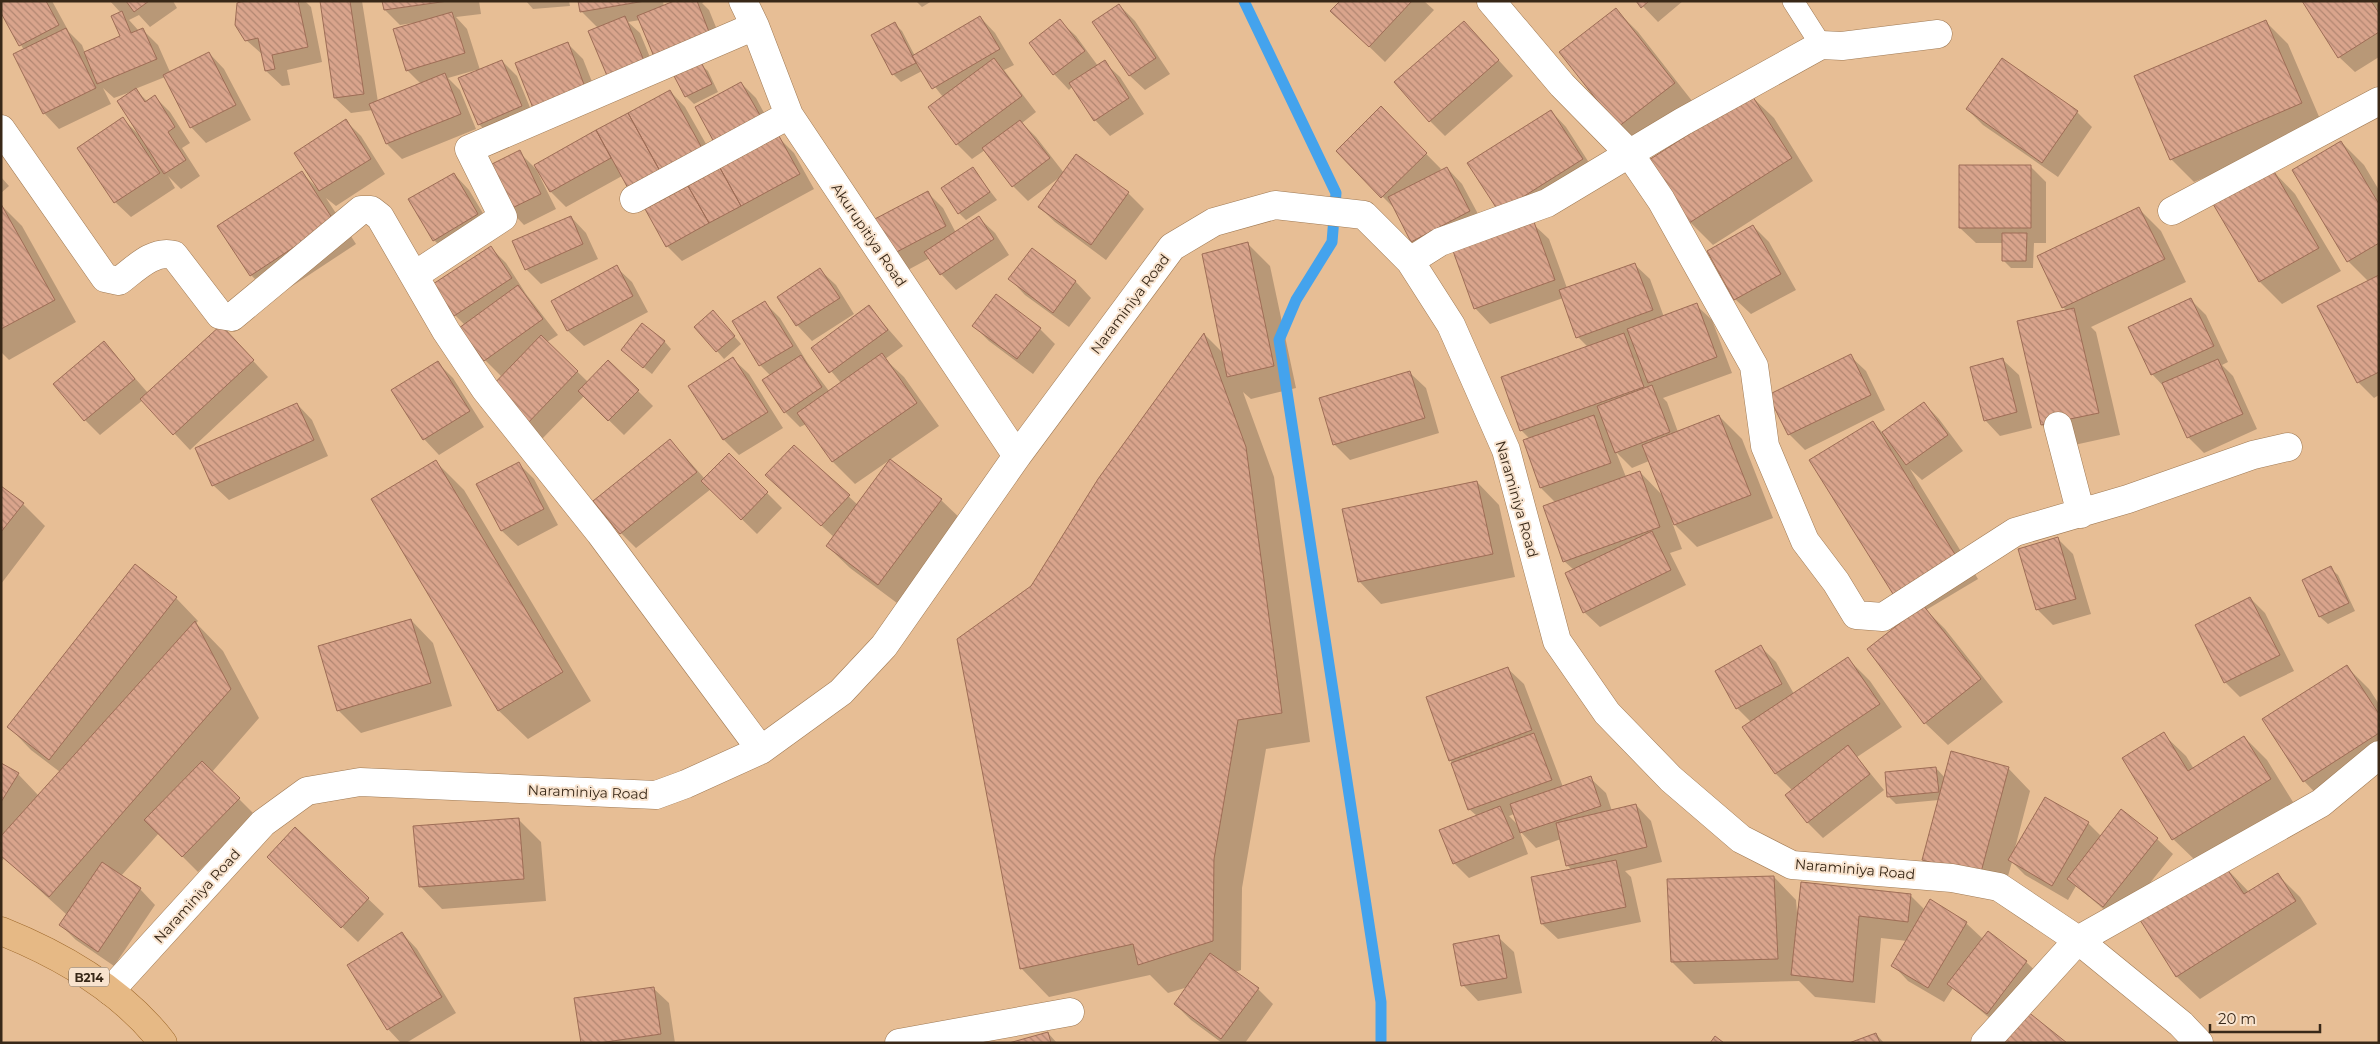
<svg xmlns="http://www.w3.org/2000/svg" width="2380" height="1044" font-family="Montserrat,sans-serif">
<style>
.shadow{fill:#0003;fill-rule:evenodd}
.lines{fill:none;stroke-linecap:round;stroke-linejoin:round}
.stream{stroke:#44a3ed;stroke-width:11}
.building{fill:url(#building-back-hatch);stroke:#9e6d56}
.lane-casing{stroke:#9f7953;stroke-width:22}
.street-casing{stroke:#9f7953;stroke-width:29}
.primary-casing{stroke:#9e682a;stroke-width:29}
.lane{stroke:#fff;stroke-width:21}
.street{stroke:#fff;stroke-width:28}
.primary{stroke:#e6b985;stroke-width:28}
.labels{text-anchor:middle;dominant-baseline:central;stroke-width:4;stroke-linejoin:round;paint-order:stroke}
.shield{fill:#f8e3ce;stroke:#72604f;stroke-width:1}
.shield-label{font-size:12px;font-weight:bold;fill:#382818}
.street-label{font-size:14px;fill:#382818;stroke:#f8e3ce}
</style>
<defs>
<pattern id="building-back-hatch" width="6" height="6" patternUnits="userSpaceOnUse" patternTransform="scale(1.25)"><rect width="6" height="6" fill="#d9a48c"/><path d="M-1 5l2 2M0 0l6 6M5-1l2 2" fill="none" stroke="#b18671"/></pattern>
</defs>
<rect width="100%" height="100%" fill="#e7be95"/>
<path class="shadow" d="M1,1H52L69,32L82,45L85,53L121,37V13L110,1H173L177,8L150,27L139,15L129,20L139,31L143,30L158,45L170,72L209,53L224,69L251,120L206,143L191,127L165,77L135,89L148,102L155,97L170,112L190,143L182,148L200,176L181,189L168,176L175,188L131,217L115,202L123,119L139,135L133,91L114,98L103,88L111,104L59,129L44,113L24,50L4,16H1Z
M250,1H305L311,7L322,62L287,70L290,85L282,86L266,71L263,55L246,40Z
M321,1H362L378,102L421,84L407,70L413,23L400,25L385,10L384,1H479L481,14L456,17L467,29L480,70L502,61L517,76L536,122L494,140L479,124L476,70L448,78L460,90L476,129L402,159L387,144L373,110L351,113L335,98Z
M569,1L570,6L533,9L526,1Z
M580,1H663L664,7L674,3L672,1H706L702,3L709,10L726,52L699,63L708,71L718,92L694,104L686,96L693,67L640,20L628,22L640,33L659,79L598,28L581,11Z
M916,1H932L922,7Z
M1341,1H1424L1434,10L1385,62L1348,26Z
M1638,1H1683L1658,22Z
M2303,1H2376L2379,6V57L2355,72L2339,57Z
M1119,5L1135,21L1170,74L1145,90L1129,75Z
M1616,10L1638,32L1696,106L1641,149L1619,126Z
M980,17L995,33L1014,65L1004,70L1036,112L1022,123L1036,137L1064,173L1076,156L1128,193L1144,209L1106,260L1055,222L1039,207L1060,177L1028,201L1013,186L985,150L972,159L957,144L943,97L922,71L901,82L893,74L895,24L902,31L915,56Z
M1060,21L1076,36L1098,66L1104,62L1120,77L1144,114L1110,136L1095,120L1073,86L1069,90L1054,74Z
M1464,22L1513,76L1445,136L1430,121Z
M2266,22L2288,44L2323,126L2194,182L2171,159Z
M568,44L583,59L600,102L550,122Z
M741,83L756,98L775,133L731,157Z
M670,91L685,107L718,165L622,176L566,207L551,192L536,165Z
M1751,96L1774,118L1813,181L1713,245L1690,222L1651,160Z
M1381,108L1441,169L1437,173L1447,168L1462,184L1485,227L1427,256L1412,241L1397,211L1337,151Z
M1967,109L2077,112L2092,127L2058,177L1983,125Z
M1551,111L1566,127L1597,175L1515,226L1469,163Z
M346,121L361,136L385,174L336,206L326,198L356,244L274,298L251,275L301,172L317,188Z
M779,138L794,153L814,189L682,261L667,246Z
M2341,142L2364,165L2379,190V395L2374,398L2358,382L2368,281L2348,261Z
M519,152L536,169L556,209L524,225L509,209Z
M2031,167L2046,182V243H2034L2033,268H2011L2003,260V243H1976L1960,228Z
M973,169L997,200L966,220L959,213Z
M2273,171L2295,194L2341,271L2282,304L2260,282L2215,205Z
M454,174L469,190L493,230L449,255L434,240Z
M1,177L9,186L1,193Z
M928,193L943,208L956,233L979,218L995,233L1009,255L956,290L941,274L930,258L906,271L890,255Z
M1,205L22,226L76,322L9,360L1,352Z
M2139,209L2161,231L2186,282L2091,327L2096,332L2120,435L2065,447L2042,425L2067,311L2063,307Z
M571,217L586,233L598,259L541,284L526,269Z
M1533,224L1549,239L1567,288L1634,264L1650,279L1664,317L1696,305L1712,320L1732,373L1663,398L1667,402L1678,432L1719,416L1742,439L1773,518L1697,547L1672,522L1682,549L1670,553L1686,585L1600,627L1584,612L1574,570L1564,561L1556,503L1541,488L1530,439L1521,430L1588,347L1578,337L1563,298L1490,324L1475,308ZM1616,452L1632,468L1649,461L1663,496L1640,472L1626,477Z
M1753,226L1769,242L1796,290L1751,314L1735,299Z
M1248,244L1270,266L1296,388L1251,399L1243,392L1274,477L1310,742L1266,749L1242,888L1241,970L1235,972L1258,989L1273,1004L1245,1043H1222L1191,1020L1175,1004L1188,987L1168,993L1150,975L1049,997L1021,968L1032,587L1205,335L1224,354Z
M491,248L506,263L526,294L558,335L547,342L588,382L608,361L653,406L624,435L584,396L540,441L489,391L506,371L501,376L485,360L461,328L465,325L455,315Z
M1032,250L1076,282L1091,298L1069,327L1025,295L1010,279Z
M616,267L632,282L648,312L584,346L568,331L552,301Z
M820,270L836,285L854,314L812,341L797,325Z
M2191,300L2206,315L2228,362L2222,365L2233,376L2257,429L2204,453L2188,437L2166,389L2152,374Z
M765,303L780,318L807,362L829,391L841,383L812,348L869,307L903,346L885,359L904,377L939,426L855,484L833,462L806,424L800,427L785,412L771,376L760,365L734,321Z
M720,320L741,344L724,359L717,351Z
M974,326L1040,329L1055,344L1033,374L989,341Z
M664,341L671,349L652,374L622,350Z
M236,342L268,377L190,450L143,400L100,435L85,420L104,343L148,393Z
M1850,356L1866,371L1885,410L1805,450L1789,434Z
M733,359L749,374L783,428L739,455L724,440L690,386Z
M2003,360L2019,375L2032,428L2000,436L1985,420Z
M438,363L453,378L484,427L439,455L424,439L393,391Z
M1410,373L1426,388L1439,433L1350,460L1334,444Z
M1924,403L1939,419L1963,451L1922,480L1910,469L1978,579L1926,610L1945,629L2003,702L1948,745L1925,723L1914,614L1894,594L1811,460L1873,423L1883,433Z
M297,404L312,420L328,456L229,500L213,485Z
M670,440L705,479L729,455L782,508L757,534L711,489L636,548L621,533Z
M794,446L858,505L941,500L964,522L901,606L850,568L827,546L834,537L783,491Z
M436,462L464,490L591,701L528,739L499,711L372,500Z
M518,463L534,479L558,525L518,546L502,531L478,485Z
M1477,482L1499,505L1515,577L1381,604L1359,581Z
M1,487L23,504L45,526L1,584Z
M2058,539L2073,554L2091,614L2053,625L2038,610L2020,550Z
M2330,568L2338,575L2355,611L2328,624L2320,617L2303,580Z
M176,598L198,621L196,623L223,651L259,718L212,772L255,815L198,872L159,833L121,876L140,889L155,905L114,966L76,940L61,925L67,915L4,858L1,862V764L18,774L39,796L60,772L31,750L9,727Z
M2250,598L2265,613L2294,671L2240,697L2225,682Z
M411,620L433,643L452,706L361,733L338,710Z
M1761,647L1776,662L1794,694L1848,659L1870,681L1902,727L1857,757L1884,790L1823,838L1808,823L1787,795L1792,790L1776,774L1751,722L1737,708L1716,671Z
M2347,667L2369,689L2379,704V770L2326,804L2304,781Z
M1508,669L1524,684L1563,787L1590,778L1606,793L1612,811L1636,805L1651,821L1662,862L1625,871L1631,877L1641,922L1558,939L1542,924L1533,878L1572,870L1567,865L1561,839L1536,848L1519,830L1528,854L1469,878L1454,863L1477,816L1469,809L1453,764L1450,760ZM1514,814L1518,825L1509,816Z
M2163,734L2186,756L2194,769L2244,737L2267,760L2293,802L2196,861L2173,839Z
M1936,768L1945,778L2008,768L2030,791L2015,848L2046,798L2088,823L2101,836L2157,839L2173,854L2119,922L2076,886L2068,900L2025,875L2012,862L2002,897L1946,882L1923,860L1939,800L1896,804L1889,797Z
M518,819L541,842L546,901L442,909L420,886Z
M295,829L384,914L358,942L284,872Z
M2225,867L2249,892L2277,874L2300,897L2317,924L2200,999L2177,977L2141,921Z
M1774,877L1796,900L1797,913L1802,883L1911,896L1925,910L1966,923L1983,939L2026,962L2042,977L2003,1029L1953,988L1944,1002L1908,981L1893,965L1907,941L1881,938L1875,1003L1815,997L1799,981L1694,984L1672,962Z
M402,933L417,949L456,1013L406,1043H401L388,1029Z
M1498,937L1514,952L1522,993L1478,1001L1463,985Z
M653,988L669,1003L675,1043H582Z
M1048,1033L1057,1043H1014Z
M1876,1034L1884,1043H1853Z"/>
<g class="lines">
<path class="stream" d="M1244,1L1336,193L1332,242L1296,300L1279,340L1381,1002V1043"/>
</g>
<path class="building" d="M1,1H46L59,25L19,46L1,13Z
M126,1H149L134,12Z
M244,1H298L308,47L272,55L275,69L265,71L258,38L245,41L235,25L237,3Z
M320,1H350L364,94L334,98Z
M382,1H448L384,10Z
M578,1H645L580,12Z
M674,1H697L711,37L655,59L637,16Z
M1340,1H1412L1369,47L1330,11Z
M1636,1H1649L1641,8Z
M2302,1H2371L2379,13V32L2338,58Z
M1119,4L1156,58L1129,76L1092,22Z
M1616,8L1675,83L1618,127L1559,52Z
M122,11L131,33L143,28L157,59L97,84L84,52L120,36L111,16Z
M452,12L465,53L406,71L393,29Z
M625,16L645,63L608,78L588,31Z
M980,16L1000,49L932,89L912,56Z
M1060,19L1085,51L1053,75L1029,43Z
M2266,20L2302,103L2170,160L2134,76Z
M1464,21L1499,60L1429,122L1394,82Z
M895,22L916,63L892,75L871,35Z
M66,28L96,88L43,114L13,54Z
M568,42L585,87L533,108L515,63Z
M209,52L236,105L190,128L163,75Z
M994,58L1022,96L956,145L928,107Z
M2002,58L2078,111L2042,163L1966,109Z
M502,60L522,106L478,125L458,78Z
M1105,60L1129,98L1094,121L1069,83Z
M701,62L712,84L685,97L674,76Z
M445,73L461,114L386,144L369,104Z
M741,82L761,117L714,142L695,107Z
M136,88L145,102L155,95L175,127L168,132L186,160L164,174L117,101Z
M670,90L703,150L661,173L628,113Z
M1751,94L1792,158L1689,223L1649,160Z
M1381,106L1427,153L1381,198L1336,151Z
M1551,110L1583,159L1499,212L1467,163Z
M628,113L661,173L629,190L596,130Z
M123,117L160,173L114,203L77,148Z
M346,119L371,159L319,191L294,153Z
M1020,120L1050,158L1012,187L982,148Z
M596,130L611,158L550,192L534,165Z
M779,136L800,174L741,206L720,168Z
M2341,141L2379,204V243L2347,262L2292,170Z
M520,150L541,194L508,210L486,167Z
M1076,154L1129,192L1091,245L1038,207Z
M1959,165H2031V228H1959Z
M973,167L990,192L958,214L941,188Z
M1447,167L1470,211L1411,242L1388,197Z
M720,168L741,206L709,223L688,186Z
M2273,170L2319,248L2259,282L2213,204Z
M302,171L334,221L250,276L217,226Z
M454,173L478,214L433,241L408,199Z
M688,186L709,223L666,247L645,209Z
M928,191L946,226L889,256L871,221Z
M1,204L55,300L1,329Z
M2139,207L2165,259L2062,308L2037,256Z
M571,216L583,244L525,270L512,241Z
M979,216L994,239L940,275L924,252Z
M1534,222L1555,280L1474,309L1453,251Z
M1753,225L1781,274L1734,300L1707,251Z
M2002,233H2027L2026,261H2002Z
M1248,242L1274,366L1227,377L1202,254Z
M491,246L512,278L454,316L433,284Z
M1032,248L1076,281L1053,313L1008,279Z
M1635,263L1653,310L1576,338L1559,290Z
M617,265L633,296L567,331L551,301Z
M820,268L840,298L796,326L777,297Z
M2379,275V372L2357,383L2317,306Z
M518,285L543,319L484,361L459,328Z
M996,294L1041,328L1017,359L972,326Z
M2191,298L2214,346L2151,375L2128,327Z
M765,301L793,346L759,366L732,321Z
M1697,303L1717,357L1648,383L1627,329Z
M869,305L888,330L829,373L811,348Z
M2074,308L2099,413L2041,425L2017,321Z
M713,310L735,336L716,352L694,327Z
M642,323L665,341L643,368L621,350Z
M221,325L254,360L173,435L140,399Z
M1204,333L1246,447L1282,713L1238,720L1214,859L1213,941L1138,965L1133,944L1020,969L957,639L1031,586L1098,479Z
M1624,333L1644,387L1520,431L1501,377Z
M541,335L578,371L524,427L487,391Z
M104,341L135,379L84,421L53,384Z
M882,353L917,403L832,462L797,413Z
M1851,354L1871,395L1788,435L1768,395Z
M801,355L822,387L784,413L762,380Z
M733,357L768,412L723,440L688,386Z
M2003,358L2017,412L1984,421L1970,367Z
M2218,359L2243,414L2187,438L2162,383Z
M608,360L639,390L608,421L578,391Z
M438,361L470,411L423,440L391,390Z
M1410,371L1425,418L1333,445L1319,398Z
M1652,385L1670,432L1615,453L1597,406Z
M1924,402L1948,435L1906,465L1882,432Z
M297,403L314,440L212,486L195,448Z
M1594,415L1611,463L1540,488L1523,440Z
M1719,415L1751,495L1674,525L1642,445Z
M1873,421L1956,556L1893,594L1809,460Z
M670,439L697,472L620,534L593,501Z
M794,445L850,495L821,526L765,475Z
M729,453L768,492L741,520L701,481Z
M890,459L942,499L878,585L826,546Z
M436,460L563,672L498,711L371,499Z
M519,462L544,509L501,531L476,484Z
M1640,471L1660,527L1563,562L1543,506Z
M1477,481L1493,554L1358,582L1342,509Z
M1,486L24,503L1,532Z
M1652,531L1671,570L1583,613L1565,573Z
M2058,537L2076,599L2036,610L2018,549Z
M135,564L177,597L49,760L7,727Z
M2331,566L2349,603L2319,617L2302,580Z
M2250,597L2280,655L2224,683L2195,625Z
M1923,605L1981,679L1924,724L1867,649Z
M411,619L431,683L337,711L318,646Z
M195,621L231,689L49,897L1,856V836Z
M1761,645L1782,684L1736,709L1715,671Z
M1848,657L1880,704L1775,774L1742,727Z
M2347,665L2379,714V733L2303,782L2262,719Z
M1508,667L1532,730L1449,761L1426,697Z
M2164,732L2188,771L2244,736L2271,779L2172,840L2122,758Z
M1534,733L1552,780L1468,810L1451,763Z
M1848,745L1870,774L1807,823L1785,795Z
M1951,751L2009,767L1980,876L1922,860Z
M202,761L240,798L182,857L144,820Z
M1,763L19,773L1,802Z
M1936,767L1939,792L1887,797L1885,772Z
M1591,776L1601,806L1520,833L1510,804Z
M2045,797L2089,822L2052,886L2008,860Z
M1636,804L1647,847L1566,866L1556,823Z
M1500,806L1514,838L1453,864L1439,830Z
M2121,809L2158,838L2103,907L2067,879Z
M519,818L524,879L419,887L413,826Z
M295,827L369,898L341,928L267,857Z
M1616,860L1626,907L1541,924L1531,877Z
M102,862L141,888L98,952L59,925Z
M2225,866L2244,894L2278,873L2296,901L2176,977L2140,920Z
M1774,876L1778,959L1671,962L1667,879Z
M1801,882L1911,894L1908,922L1859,916L1853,982L1791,975Z
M1930,899L1967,922L1928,988L1891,966Z
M1988,931L2027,961L1987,1014L1947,984Z
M402,932L442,997L387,1030L347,965Z
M1499,935L1507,978L1461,986L1453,944Z
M1210,953L1259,988L1221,1039L1174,1004Z
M654,987L661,1034L599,1043H581L574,998Z
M2022,1007L2067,1043H1994Z
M1048,1032L1051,1043H1009Z
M1876,1033L1880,1043H1849Z
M1715,1036L1724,1043H1710Z"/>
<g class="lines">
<g class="lane-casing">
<path id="lane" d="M1793,1L1821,45"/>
</g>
<g class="street-casing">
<path id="street" d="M743,1L755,26L789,115L1017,456
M1491,1L1562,85L1629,153L1661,200L1754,366L1765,446L1805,541L1836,582L1856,615L1883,617L2015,532L2128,499L2253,455L2288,447
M1,129L105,278L119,281C135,269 154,249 174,255L220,315L232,317L361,210H371L380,217L446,331L485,389L600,533L761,750
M634,199L789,115
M2172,211L2379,101
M1410,261L1440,242L1547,203L1682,122L1821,45L1842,46L1938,34
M415,275L503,217L469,149L755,26
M2058,426L2081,514
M110,991L263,823L307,791L360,782L656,795L686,784L761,750L841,692L884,646L1017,456L1172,247L1214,222L1275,205L1364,215L1410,261L1451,325L1506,450L1557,641L1607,713L1671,779L1741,839L1792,865L1952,878L1999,887L2078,940L2181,1024L2199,1043
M899,1043L1070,1012
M1985,1043L2078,940L2321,803L2379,755"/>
</g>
<g class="primary-casing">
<path id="primary" d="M1,931C61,955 123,991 163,1043"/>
</g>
<use href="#lane" class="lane"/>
<use href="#street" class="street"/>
<use href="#primary" class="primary"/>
</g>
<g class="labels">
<rect class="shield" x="69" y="967.5" width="40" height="19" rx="4"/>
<g class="shield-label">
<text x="89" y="977">B214</text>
</g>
<g class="street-label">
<text transform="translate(869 235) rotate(56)">Akurupitiya Road</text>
<text transform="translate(1130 304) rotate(-53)">Naraminiya Road</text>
<text transform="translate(1517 499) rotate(74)">Naraminiya Road</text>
<text transform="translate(588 792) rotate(2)">Naraminiya Road</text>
<text transform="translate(1855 869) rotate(5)">Naraminiya Road</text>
<text transform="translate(197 896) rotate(-48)">Naraminiya Road</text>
</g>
</g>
<rect width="2380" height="1044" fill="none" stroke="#382818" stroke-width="5"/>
<path d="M2210 1024v8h110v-8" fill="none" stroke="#382818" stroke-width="2.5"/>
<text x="2218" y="1024" font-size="15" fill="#382818" stroke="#f8e3ce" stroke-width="4" paint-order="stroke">20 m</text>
</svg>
